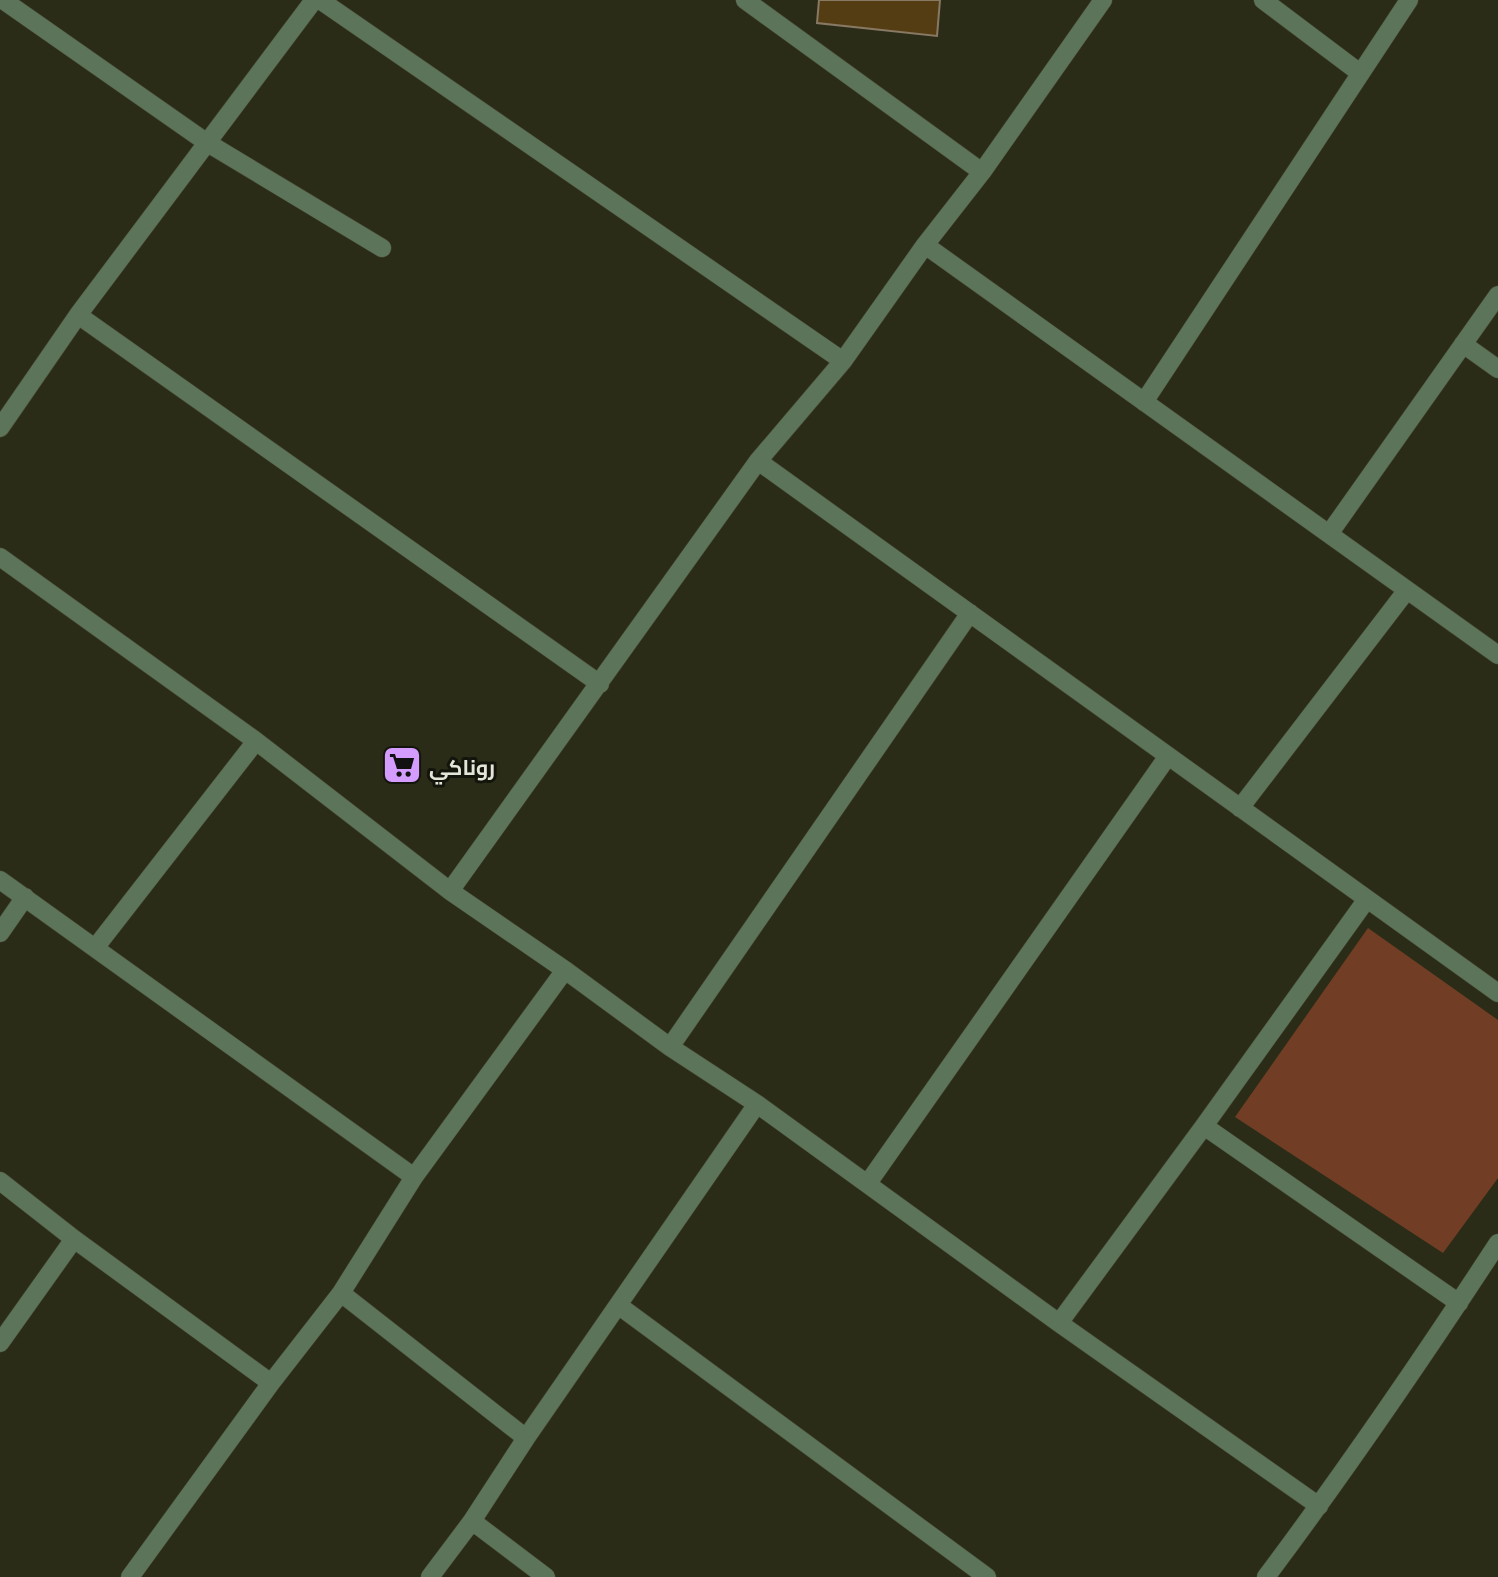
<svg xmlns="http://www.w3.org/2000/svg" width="1498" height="1577" font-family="Literata,Cairo,serif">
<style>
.green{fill:#713e25}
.building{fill:#553d13;stroke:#877964;stroke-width:2}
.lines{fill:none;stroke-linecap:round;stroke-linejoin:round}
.minor-casing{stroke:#494a36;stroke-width:19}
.minor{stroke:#5c745a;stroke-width:18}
.labels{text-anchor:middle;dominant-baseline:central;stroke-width:6;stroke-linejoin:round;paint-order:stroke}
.poi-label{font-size:21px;font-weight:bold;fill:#e4e5d8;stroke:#13140b;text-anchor:start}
</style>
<rect width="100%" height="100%" fill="#2b2c17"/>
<path class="green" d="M1368,928L1498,1020V1178L1443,1253L1235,1117Z"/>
<path class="building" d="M819,0H940L937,36L817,23Z"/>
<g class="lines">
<g class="minor-casing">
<path id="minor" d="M3,0L206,142L382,248
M320,0L843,361
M745,0L982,172
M1263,0L1360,73
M925,245L1498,655
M78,315L600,684
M1463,344L1498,369
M1144,402L1409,0
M0,428L78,315L314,0
M758,461L1498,993
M1329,534L1498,295
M0,557L256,741L450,891L565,970L670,1047L757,1104L1059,1323L1319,1506
M1240,808L1407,590
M0,880L414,1177
M450,891L758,461L843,361L925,245L982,172L1103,0
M0,933L25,897
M95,948L256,741
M670,1047L970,613
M1204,1126L1459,1303
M0,1181L74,1239L271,1383
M868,1183L1168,756
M341,1293L526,1438
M618,1305L987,1577
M1059,1323L1204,1126L1367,899
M0,1343L74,1239
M472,1521L546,1577
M130,1577L271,1383L341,1293L414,1177L565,970
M430,1577L472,1521L526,1438L757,1104
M1266,1577C1347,1469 1424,1356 1498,1243"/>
</g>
<use href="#minor" class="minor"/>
</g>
<defs>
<g id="supermarket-square" transform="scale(2.0125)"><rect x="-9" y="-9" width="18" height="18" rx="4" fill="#d39cfd" stroke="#13140b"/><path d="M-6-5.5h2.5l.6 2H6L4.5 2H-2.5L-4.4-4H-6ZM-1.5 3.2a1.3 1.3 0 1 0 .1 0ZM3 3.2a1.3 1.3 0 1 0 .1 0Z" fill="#111"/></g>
</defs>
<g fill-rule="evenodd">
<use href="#supermarket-square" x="402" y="765"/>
</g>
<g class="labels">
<g class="poi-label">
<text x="429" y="765">روناكي</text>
</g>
</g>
</svg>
